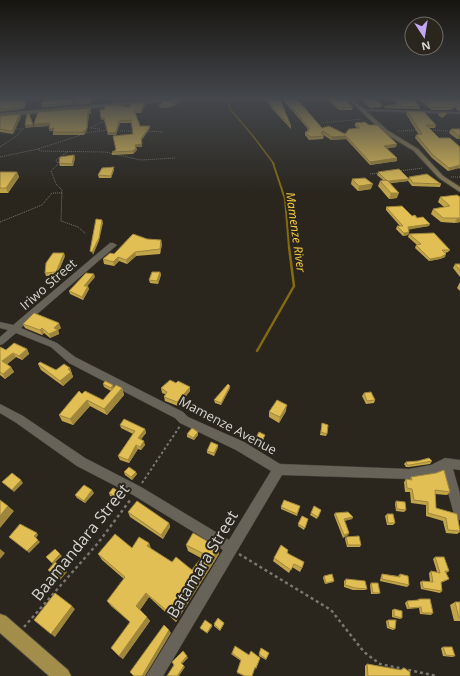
<svg xmlns="http://www.w3.org/2000/svg" width="460" height="676" font-family="'Open Sans',sans-serif">
<style>
.lines{fill:none;stroke-linecap:round;stroke-linejoin:round}
.stream-far2{stroke:#846a11;stroke-width:1.5}
.stream-far1{stroke:#846a11;stroke-width:2}
.stream{stroke:#846a11;stroke-width:2.5}
.street-casing{stroke:#45423b;stroke-width:1}
.secondary-casing{stroke:#45423b;stroke-width:2}
.primary-casing{stroke:#45423b;stroke-width:2}
.path-far2{stroke:#7a776f;stroke-width:1;stroke-dasharray:1 1;stroke-linecap:butt}
.path-far1{stroke:#7a776f;stroke-width:2;stroke-dasharray:2.5 2.5;stroke-linecap:butt}
.path{stroke:#7a776f;stroke-width:2.5;stroke-dasharray:3 3;stroke-linecap:butt}
.street{fill:#676359;fill-rule:evenodd}
.secondary{fill:#857852;fill-rule:evenodd}
.primary{fill:#a28d4b;fill-rule:evenodd}
.wall{fill:#c2a449}
.shaded-wall{fill:#9e863c}
.building{fill:#e1bf55;stroke:#9e863c}
.labels{text-anchor:middle;dominant-baseline:central;stroke-width:4;stroke-linejoin:round;paint-order:stroke}
.far-water-label{font-size:12px;font-style:italic;fill:#fbcf3f;stroke:#2a261e}
.street-label{font-size:13px;fill:#d6d4ce;stroke:#2a261e}
.near-street-label{font-size:16px;fill:#d6d4ce;stroke:#2a261e}
</style>
<rect width="100%" height="100%" fill="#2a261e"/>
<g class="lines">
<path class="stream-far2" d="M228,99L230,109L253,136L274,164"/>
<path class="stream-far1" d="M273,163L285,199L289,248"/>
<path class="stream" d="M257,351L294,286L289,247"/>
<g class="street-casing">
<path id="street" d="M75,99H79L76,109L74,110L72,109Z
M362,109L460,112V114L364,111Z
M110,243H113L117,245L21,328L57,343L75,357L183,412L188,417L244,442L280,464L409,469L431,465L445,458L460,460V470L453,469L460,494V520L456,518L454,514L442,471L433,475L409,479L282,475L163,676H146L223,550L133,495L77,466L15,422L0,413V404L23,416L85,458L141,487L229,540L271,471L236,450L180,423L175,418L69,363L51,347L16,333L3,344L0,345V337L8,330L0,328V322L13,325Z"/>
</g>
<g class="secondary-casing">
<path id="secondary" d="M166,99H181L179,100L0,117V113Z
M348,99H353L387,130L418,149L443,176L460,187V192L439,178L414,151L383,132Z"/>
</g>
<g class="primary-casing">
<path id="primary" d="M0,614L6,616L68,670L71,676H49L0,633Z"/>
</g>
<path class="path-far2" d="M35,99L34,100L40,103V106
M416,99H420
M321,123L363,119
M14,129H22
M100,129L90,128L106,120
M431,130L451,131
M116,131H134
M146,131L163,132
M397,131L417,130
M85,133L108,130
M0,147L18,135L22,129L27,127
M38,149L40,151L105,152L141,160L175,158
M67,152L56,160L58,164L51,171L56,184L62,190L61,221L78,227L86,234
M0,157L38,149L81,135
M399,171L423,168
M370,174L380,173
M451,177H460
M0,222L42,205L52,193H62"/>
<path class="path-far1" d="M142,483L180,426"/>
<path class="path" d="M239,554L331,610L364,652L380,664L437,676
M24,627L98,543L131,499"/>
<use href="#street" class="street"/>
<use href="#secondary" class="secondary"/>
<use href="#primary" class="primary"/>
</g>
<path class="wall" d="M265,99H280L291,126V129L273,110Z
M282,99H297L322,128L345,134L357,128L355,126V123L396,147L387,148L397,161L370,165L346,139L331,140L322,134L324,136L323,139L309,140L305,135V132H307V129H308Z
M326,99H348L349,102H348L353,107L352,110H339Z
M361,99H374L382,105L381,107L370,108Z
M392,99H413L420,107L419,109L384,108L385,106L399,105Z
M418,99H460V111L457,110L455,107L451,110H432Z
M164,101H180V103H176L177,105L172,106V107L160,108Z
M145,105L141,113H135L140,126H150V128L141,141L142,147H136L137,150L133,154L112,155V152L116,150L133,134L132,123H120L116,135H108L104,120H101V118L104,110Z
M91,110V113L89,114L87,130L84,135H53V131H49V126L34,127Z
M407,111L436,125L435,128H429L439,138L460,147V169L459,168L448,171L432,158L415,138L416,135H419L406,114Z
M439,113H447L446,115L442,118L438,115Z
M0,116L21,117L13,134L0,132Z
M451,129H460V139H457L449,133Z
M74,155L75,158L73,166H60L59,163Z
M114,167V170L111,178H99L98,175Z
M0,172H17L19,177L8,193H0Z
M378,172L409,178L441,184L440,187L412,186L408,181L390,183L397,198L389,199L378,186L380,181L383,180L377,175Z
M352,179L371,189L358,191L351,184Z
M440,197H460V222L455,223L441,222L431,214L433,209L444,207L438,202Z
M386,207L412,216L429,226L408,229L409,232L408,235L403,236L396,229L397,226H400L386,210Z
M409,234L450,250L448,252L445,253V257L440,259L429,261L415,248L416,245H417L408,237Z
M162,244L160,254L136,256L127,264L119,261L114,266L104,264L103,259L114,254Z
M65,256L57,275L46,276L45,273Z
M455,264H460V277L453,268Z
M160,272L161,275L158,284L150,283L149,280Z
M95,277L87,286L89,289L83,300L70,294L69,291Z
M460,282V291L457,288Z
M23,324L61,328L58,330L59,334L50,338L44,333L42,335L25,328Z
M0,347L6,350L27,349L29,354L22,360L16,357L7,364L11,367L14,372L5,379L0,375Z
M38,364L56,370L70,368L73,377L63,386L41,370Z
M176,383L190,387V391L178,406L165,401L164,397L165,394L162,393L161,388Z
M103,384L114,388H122L124,395L107,415L90,406L73,425L62,421L59,415L82,394L103,400L111,391L104,387Z
M230,388L221,405L215,403L214,400Z
M364,393L375,400L374,403L366,404L362,396Z
M286,411L279,423L269,417V412Z
M322,423L327,434L326,436L320,435Z
M120,425L145,429L146,433L141,439L145,445L141,450L138,449L129,463L120,460L118,456L133,434L121,428Z
M198,432V435L194,440L187,437V434Z
M256,438H264L262,443L256,441Z
M218,447L214,456L207,453V451Z
M432,461L430,464L409,467H406L404,464L406,462Z
M124,472L137,474L132,480L125,475Z
M411,477L450,492L447,495L435,494L436,508L460,529V532L457,534L446,533L443,521L426,516V505L411,503L410,492H405L404,482L406,479L410,480Z
M94,493L85,503L77,498L75,495Z
M109,493H122L123,496L119,501L110,496Z
M396,501L406,510L404,512L396,511L395,504Z
M300,506L297,516L281,509V507Z
M314,506L321,510L317,519L310,515Z
M128,512L169,523L170,527L163,539L130,517Z
M335,513L353,517L352,519L344,521L349,533L348,535L343,538L334,515Z
M387,514L395,523L393,525H387L385,516Z
M302,516L308,519L304,530L298,526Z
M346,537L361,545L360,547H347L345,539Z
M149,543L151,549L172,562L192,570L201,558L188,551L186,545L219,548V554L176,622L149,597L140,610L150,621L123,659L119,656L130,622L111,606L107,601L124,579L102,560L98,554L132,548Z
M288,550V553L302,568L300,572L292,567L289,573L273,561L274,558Z
M435,557L449,571L446,573L447,580L441,583L442,591L440,593L421,589L420,582L422,581L430,582L429,573L431,571L437,572L433,559Z
M382,574L398,576L400,574L409,585L407,587L380,581L381,576Z
M324,576L334,581L333,582L325,584L323,578Z
M346,579L367,589L365,590H353L344,587V581Z
M371,583L380,593L378,594H371L370,585Z
M419,599L433,613L431,615L420,614L419,608L407,609L405,603L407,601L417,600Z
M455,602H460V621H454L450,605Z
M394,609L402,618L400,619L392,617V610Z
M388,620L395,629L393,630L387,628L386,621Z
M224,623V624L220,631L214,626V624Z
M443,647L455,656L452,657L443,656L441,648Z
M261,648L269,653L266,660L259,656Z
M232,653L249,655L260,658L256,669L255,668L252,676H244L237,673L241,661L231,654Z
M367,664L400,670L404,668L410,676H365V666Z"/>
<path class="shaded-wall" d="M73,99H74L71,105L42,108L41,105Z
M91,99V104L79,105L78,102Z
M26,102V105L24,109L0,112V109Z
M144,103L145,105L141,113V110Z
M171,103H176L177,105L172,106V107L160,108L159,106Z
M91,108V113L89,114L87,130L84,135L83,132L88,111Z
M20,114L21,117L13,134L12,131Z
M101,118H104V120H101Z
M119,121L120,123L116,135H108V133Z
M50,123V126L34,127V124Z
M25,125H33L34,127L26,128Z
M150,126V128L141,141V139Z
M54,128L55,131H49V129Z
M460,135V139H457L459,136Z
M346,136V139L331,140L332,137Z
M142,144V147H135V145Z
M397,144L396,147L384,149V146Z
M136,148L137,150L133,154V151Z
M74,155L75,158L73,166L72,164Z
M397,158V161L370,165V162Z
M460,165L459,168L448,171L449,168Z
M114,167V170L111,178V176Z
M17,172L19,177L8,193L6,188Z
M409,179L408,181L386,184L387,181Z
M373,184L371,189L358,191L359,186Z
M391,193H399L397,198L389,199Z
M457,218H460V222L455,223Z
M102,220L103,223L99,241L93,255L92,252Z
M430,224L429,226L407,230L408,227Z
M409,232L408,235L403,236L404,233Z
M161,240L162,244L160,254V249Z
M135,252L136,256L127,264L126,260Z
M64,253L65,256L57,275L56,272Z
M446,254L445,257L440,259L429,261L430,259Z
M118,257L119,261L114,266L113,262Z
M160,272L161,275L158,284L157,281Z
M94,274L95,277L85,289L84,286Z
M88,286L89,289L83,300L82,297Z
M59,323L61,328L58,330L59,334L50,338L49,334Z
M42,328L44,333L42,335L40,330Z
M27,349L29,354L22,360L19,356Z
M13,353L16,357L5,366L2,361Z
M11,367L14,372L5,379L3,374Z
M70,368L73,377L63,386L60,381L68,369Z
M113,385L114,388L112,391L111,388Z
M230,386V388L221,405V403Z
M190,387V391L178,406L177,402Z
M122,388L124,395L107,415L104,409Z
M87,400L90,406L73,425L70,419Z
M287,405L286,411L279,423L280,417Z
M145,429L146,433L139,442L138,438Z
M198,432V435L194,440L193,438Z
M144,441L145,445L141,450L140,447Z
M136,445L138,449L129,463L128,460Z
M218,445V447L214,456V453Z
M136,472L137,474L132,480L131,477Z
M21,480L23,483L14,492L12,490Z
M92,490L94,493L85,503L84,501Z
M122,493L123,496L119,501L118,499Z
M8,506L14,511L0,528V516Z
M353,517L352,519L343,521L344,519Z
M169,523L170,527L163,539L161,535Z
M37,533L38,535L36,538L34,536Z
M349,533L348,535L343,538L344,535Z
M38,540L40,542L29,553L27,551Z
M149,543L151,549L147,546Z
M219,548V554L176,622L174,617Z
M0,549L5,553L0,559Z
M60,554L62,556L53,564L52,563Z
M65,570L67,572L60,580L58,578Z
M334,581L333,582L325,584L326,583Z
M146,593L149,597L139,611L136,606Z
M72,606L75,609L55,637L51,634Z
M147,617L150,621L123,659L119,656Z
M212,625V627L207,634V633Z
M169,630L171,633L145,676H142Z
M187,656L188,658L182,664L181,663Z
M184,666L185,667L179,676H177Z"/>
<path class="building" d="M0,99H7V100L24,99L26,102L24,107L0,109Z
M52,99H73L71,103L41,105L43,101L50,100Z
M79,99H91V101L78,102Z
M179,99L180,101H176V103H171L172,105L159,106L164,101Z
M266,99H280L291,126L273,108Z
M285,99H297L322,128L329,126L345,134L349,129L360,128L355,123L365,122L369,125H377L397,144L384,146L397,158L370,162L346,136L332,137L323,131L321,133L324,136L310,137L305,132L309,131L307,129H310Z
M328,99H348L349,100H346L353,107L339,108Z
M364,99H374L382,105H371Z
M396,99H413L420,107L385,106L402,104Z
M422,99H460V108H458L456,105L452,108L432,107Z
M144,103L141,110H134L140,126H150L141,139L142,144L135,145L136,148L133,151L112,152L116,150L113,136L133,134L131,120L119,121L116,132L108,133L104,118H101L100,109L104,110L105,106L118,105L129,107L131,104Z
M91,108L90,111H88L87,128L83,132H53L54,128L49,129L50,123L34,124L38,112Z
M407,111L424,112L436,125H426L439,138H450L460,147V165L449,168L433,155L416,135L422,134Z
M29,113L33,125H25L27,114Z
M439,113H447L443,116Z
M20,114L12,131L0,129V116Z
M451,129H460V135L459,136Z
M74,155L72,164L59,163L60,157Z
M114,167L111,176L98,175L102,168Z
M399,169L409,179L388,181L387,180H386L378,172Z
M0,172H17L6,188H0Z
M427,174L441,184L413,183L409,177Z
M365,178L373,184L359,186L352,179Z
M387,180L399,193H391L380,181Z
M457,195L460,197V218H443L433,209L450,206L440,197Z
M402,206L412,216L415,215L417,218L423,217L430,224L408,227L409,232L404,233L397,226H403L386,207Z
M96,219L102,220L99,238L92,252L90,251Z
M434,233L450,250H442L446,254L441,257L430,259L416,245L421,244L409,234Z
M133,234L147,239L161,240L160,249L135,252L126,260L118,257L113,262L103,259L110,253L114,254Z
M53,253H64L56,272L45,273L46,263Z
M455,264H460V271Z
M152,272H160L157,281L149,280Z
M86,273L94,274L84,286H88L82,297L69,291Z
M34,313L59,323L54,328L58,330L49,334L42,328L40,330L23,324Z
M14,343L27,349L19,356L13,353L2,361L11,367L3,374L0,372V347L6,350Z
M40,362L56,370L64,364L70,368L68,369L71,372L60,381L38,364Z
M170,380L176,383L178,381L190,387L177,402L164,397L167,392L161,388Z
M105,381L113,385L111,388L103,384Z
M228,384L230,386L221,403L214,400Z
M116,385L122,388L104,409L87,400L70,419L59,415L79,391L82,394L85,391L103,400Z
M371,392L375,400L367,401L364,393Z
M277,400L287,405L280,417L269,412Z
M124,419L145,429L138,438L144,441L140,447L136,445L128,460L118,456L135,431L120,425Z
M322,423L328,425L327,434L321,432Z
M192,428L198,432L193,438L187,434Z
M259,432L265,435L262,441L256,438Z
M211,442L218,445L214,453L207,451Z
M429,458L432,461L410,465H407L406,462L418,461Z
M129,467L136,472L131,477L124,472Z
M444,470L450,492L435,490L436,508L457,514L460,531L448,530L446,518L428,513V502L414,500L412,489L407,488L406,479L412,480L411,477L436,473Z
M12,473L21,480L12,490L2,482Z
M84,485L92,490L84,501L75,495Z
M113,488L122,493L118,499L109,493Z
M0,500L8,506L0,516Z
M284,500L300,506L297,514L281,507Z
M137,501L169,523L161,535L128,512Z
M396,501L405,502L406,510L397,509Z
M314,506L321,510L318,517L311,513Z
M348,512L353,517L344,519L349,533L344,535L335,513Z
M387,514H393L395,523H388Z
M302,516L308,519L305,528L298,524Z
M20,524L37,533L34,536L38,540L27,551L9,537Z
M193,533L219,548L174,617L146,593L136,606L147,617L119,656L111,648L130,622L107,601L125,577L98,554L115,534L132,548L139,537L149,543L147,546L172,562L176,557L192,570L204,554L186,545Z
M359,536L361,545H348L346,537Z
M281,545L288,550L287,553L304,562L302,568L294,564L291,570L274,558Z
M55,549L60,554L52,563L46,557Z
M435,557H444L449,571H445L449,579L441,582L442,591L423,588L422,581L433,582L431,571L440,573Z
M55,562L65,570L58,578L48,570Z
M332,574L334,581L326,583L324,576Z
M382,574L400,577V574L408,576L409,585L382,579Z
M346,579L365,581L367,589L355,588L345,585Z
M371,583H378L380,593H373Z
M55,593L72,606L51,634L34,620Z
M419,599H430L433,613H422L421,607L409,608L407,601L419,600Z
M455,602H460V618H459Z
M394,609L402,611V618L394,616Z
M218,618L224,623L220,630L214,624Z
M205,620L212,625L207,633L200,628Z
M388,620H396L395,629L389,627Z
M164,625L169,630L142,676H134L130,672Z
M235,646L249,655L251,651L260,658L256,668L255,667L252,676H245L237,672L241,660L232,653Z
M443,647H452L455,656L446,655Z
M261,648L269,653L266,659L259,654Z
M183,651L187,656L181,663L184,666L177,676H167L174,665L172,662Z
M367,664L401,670L404,668L410,672V676H368Z"/>
<linearGradient id="sky" x2="0" y2="1"><stop stop-color="#171510"/><stop offset="0.51" stop-color="#44474c"/><stop offset="1" stop-color="#44474c" stop-opacity="0"/></linearGradient>
<rect width="460" height="193" fill="url(#sky)"/>
<g class="labels">
<g class="far-water-label">
<text transform="translate(296 232) rotate(82)">Mamenze River</text>
</g>
<g class="street-label">
<text transform="translate(48 284) rotate(-41)">Iriwo Street</text>
<text transform="translate(228 425) rotate(28)">Mamenze Avenue</text>
</g>
<g class="near-street-label">
<text transform="translate(80 542) rotate(-51)">Baamandara Street</text>
<text transform="translate(202 564) rotate(-59)">Batamara Street</text>
</g>
</g>
<g transform="translate(424 36) rotate(168)"><circle r="19" fill="#2a261e" stroke="#6f6c64"/>
<path d="M0-3L7 15L0 10L-7 15Z" fill="#c3a7f2"/>
<text y="-6" font-size="11" font-weight="bold" text-anchor="middle" fill="#d6d4ce">N</text>
</g>
</svg>
